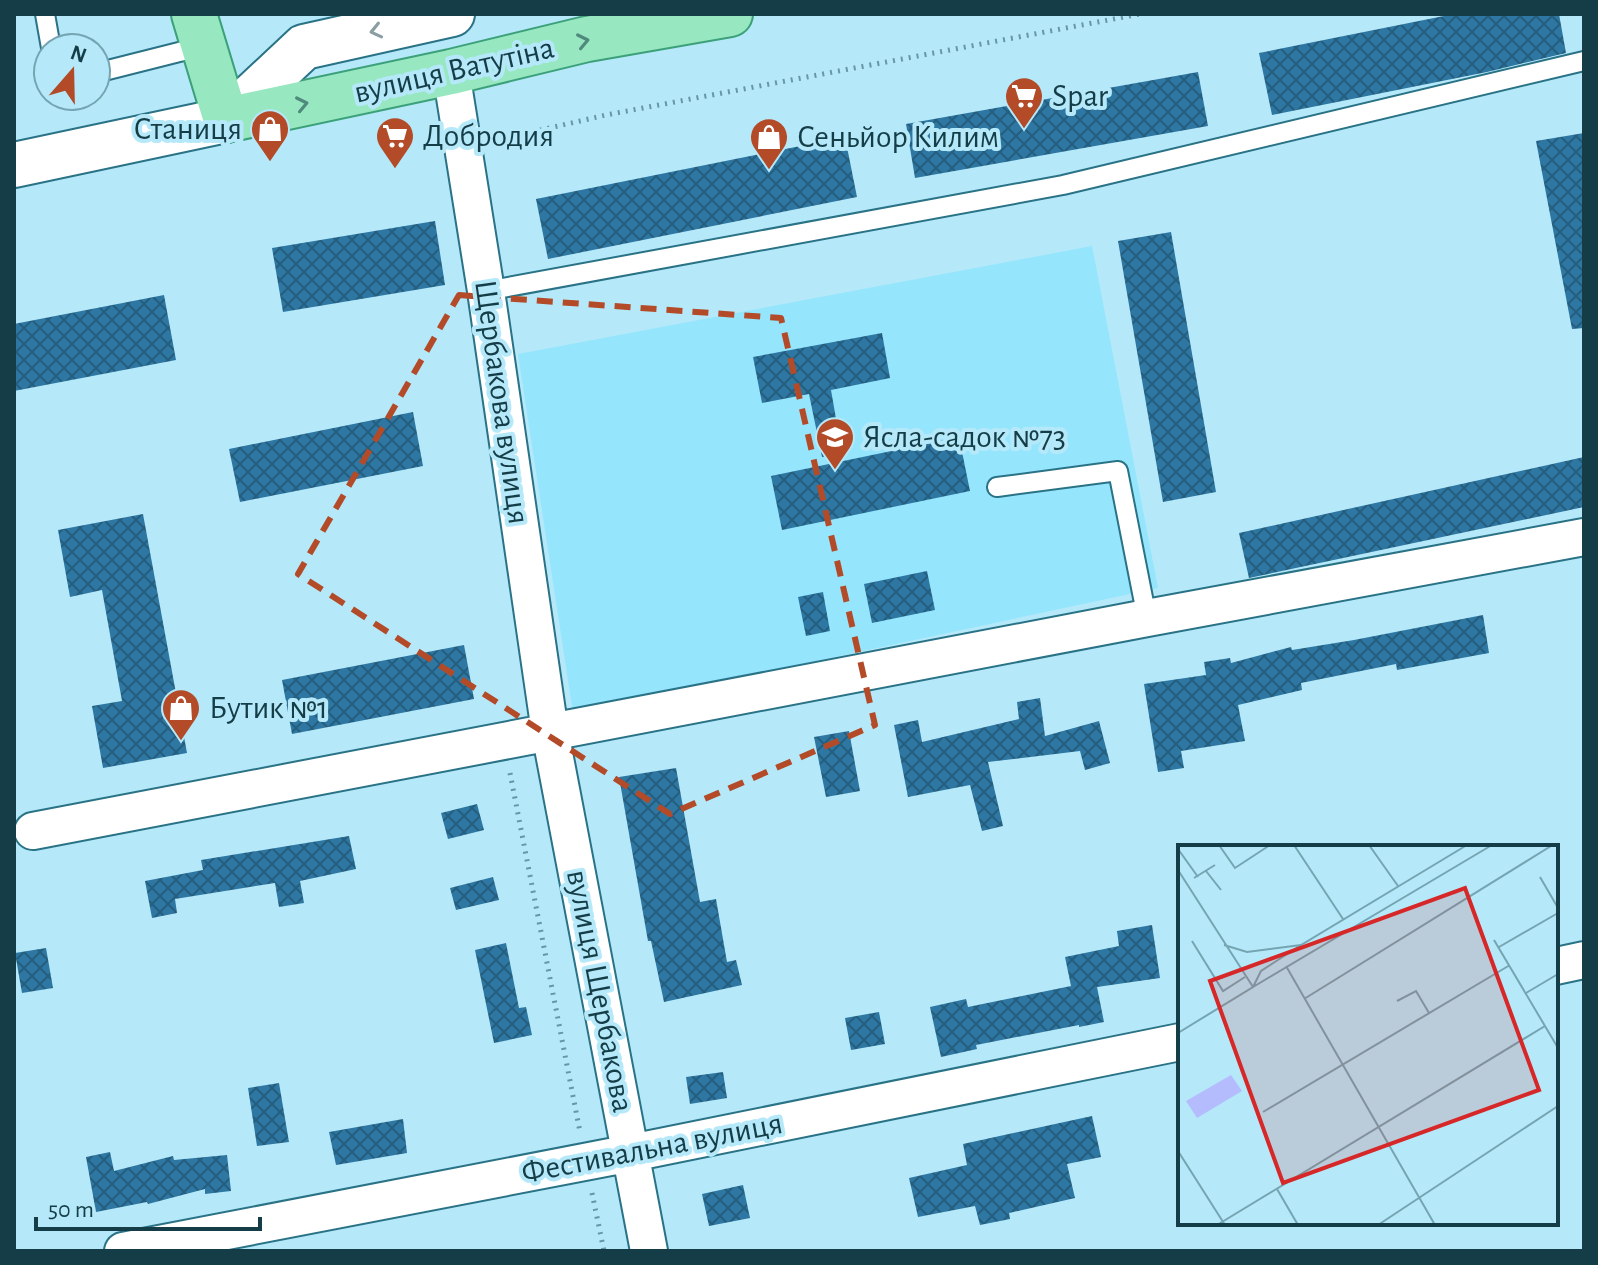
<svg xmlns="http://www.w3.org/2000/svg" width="1598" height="1265" font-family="'Alegreya Sans',sans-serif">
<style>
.built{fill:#95e5fd}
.building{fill:url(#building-cross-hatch)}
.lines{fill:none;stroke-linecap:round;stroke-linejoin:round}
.lane-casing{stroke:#2a7386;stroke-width:22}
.street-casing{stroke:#2a7386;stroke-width:40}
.secondary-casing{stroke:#2a7386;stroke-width:48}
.primary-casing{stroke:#3ca17a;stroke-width:48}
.path{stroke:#6896a4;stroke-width:5;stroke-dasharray:2 6;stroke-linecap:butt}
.lane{stroke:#fff;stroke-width:18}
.street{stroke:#fff;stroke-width:36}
.secondary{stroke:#fff;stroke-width:44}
.primary{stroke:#97e7c0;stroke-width:44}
.oneway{stroke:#8a9ea3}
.oneway2{stroke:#508a7d}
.marked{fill:none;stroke:#b34b28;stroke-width:6;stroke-dasharray:16 10;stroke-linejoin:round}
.labels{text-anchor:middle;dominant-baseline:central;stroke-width:8;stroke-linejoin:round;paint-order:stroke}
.street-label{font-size:32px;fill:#153d47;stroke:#b5e9f9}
.poi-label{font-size:32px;fill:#153d47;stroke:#b5e9f9;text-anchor:start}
.inset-road{fill:none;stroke:#75a4b2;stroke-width:2}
.view{fill:#d62828;fill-opacity:0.15;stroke:#d62828;stroke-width:4}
.inset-edge{fill:none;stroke:#153d47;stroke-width:4}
</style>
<defs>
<pattern id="building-cross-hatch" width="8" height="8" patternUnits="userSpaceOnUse" patternTransform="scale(2)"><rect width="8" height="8" fill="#2e77a2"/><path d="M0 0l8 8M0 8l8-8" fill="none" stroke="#245e7f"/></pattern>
</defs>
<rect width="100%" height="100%" fill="#b5e9f9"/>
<path class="built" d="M1092,246L1158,588L573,713L518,354Z"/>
<path class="building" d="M1454,14H1559L1566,53L1487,72L1272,115L1259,53Z
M1198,72L1208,126L915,178L906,124Z
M1584,133V328L1572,329L1536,141Z
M845,137L857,197L548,259L536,199Z
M435,221L445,285L283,312L272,248Z
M1171,232L1216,492L1163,502L1118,241Z
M164,295L176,360L14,391V324Z
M882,333L890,378L831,390L842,453L822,457L809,394L762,403L753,357Z
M413,412L423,466L240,502L229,449Z
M959,437L970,491L782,530L771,476Z
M1584,457V507L1249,578L1239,533Z
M143,514L187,753L103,768L92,706L122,701L102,590L70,597L58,530Z
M927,571L935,610L872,623L864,584Z
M823,592L830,631L806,636L798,597Z
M1483,615L1489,653L1397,670L1396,664L1301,683L1302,690L1238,705L1245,741L1181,751L1184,768L1158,772L1144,684L1206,675L1204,662L1230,658L1231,663L1291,647L1292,650L1354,640Z
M464,645L474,699L292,734L282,680Z
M1040,698L1045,736L1099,721L1110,763L1085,770L1080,751L988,762L1003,826L982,831L970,785L908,797L894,725L918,720L922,742L1019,719L1017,702Z
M849,731L860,791L826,797L814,737Z
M676,768L700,902L716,899L727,962L736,960L742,985L664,1002L651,941H648L619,777Z
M477,804L484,830L448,839L441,813Z
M349,836L356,869L300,881L304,903L279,907L275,883L175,899L177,913L152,918L145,881L203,870L201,860Z
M493,877L499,900L456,910L450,888Z
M1152,925L1160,978L1097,987L1104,1022L1079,1027V1025L976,1045L977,1049L941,1057L930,1007L966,999L968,1007L1071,986L1065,957L1119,946L1117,931Z
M506,943L519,1008L526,1007L532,1035L494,1043L475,950Z
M46,948L53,988L22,993L15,953Z
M879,1012L885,1044L851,1050L845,1018Z
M723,1072L727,1098L690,1104L686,1077Z
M279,1083L289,1142L257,1146L248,1088Z
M1092,1116L1101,1157L1067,1164L1075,1198L1009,1213L1010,1219L980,1225L975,1206L918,1217L909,1178L967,1165L963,1144Z
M403,1119L407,1153L336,1165L329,1132Z
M110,1152L114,1171L173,1156L174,1160L227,1155L231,1191L205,1194V1189L148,1204L147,1202L96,1212L86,1157Z
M743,1185L750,1218L709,1226L702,1194Z"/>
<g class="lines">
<g class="lane-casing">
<path id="lane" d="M45,14L51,48
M96,73L203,46
M486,291L1063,185L1584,61
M997,487L1118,471L1147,618"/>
</g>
<g class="street-casing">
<path id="street" d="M451,72L486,291L550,732L649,1251
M33,831L1147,618L1584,537
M1556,966L1584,960
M123,1251L631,1153L1180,1042"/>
</g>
<g class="secondary-casing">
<path id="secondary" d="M14,165L226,120L304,47L452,14"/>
</g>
<g class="primary-casing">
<path id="primary" d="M194,14L226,120L451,72L587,39L730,14"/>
</g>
<path class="path" d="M493,141L606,115L1140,14
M510,773L580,1132
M592,1193L604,1251"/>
<use href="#lane" class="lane"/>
<use href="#street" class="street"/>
<use href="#secondary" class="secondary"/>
<use href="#primary" class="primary"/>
</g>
<defs><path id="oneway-chevron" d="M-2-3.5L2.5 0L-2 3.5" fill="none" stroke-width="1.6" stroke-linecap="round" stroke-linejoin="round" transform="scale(2)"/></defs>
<use class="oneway" href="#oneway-chevron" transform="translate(376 31) rotate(167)"/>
<g class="oneway2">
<use href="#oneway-chevron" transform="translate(583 41) rotate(-12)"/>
<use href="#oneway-chevron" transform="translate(302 104) rotate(-12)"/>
</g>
<path class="marked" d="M459,295L781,318L875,725L670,814L298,574Z"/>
<defs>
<g id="supermarket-pin" transform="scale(2)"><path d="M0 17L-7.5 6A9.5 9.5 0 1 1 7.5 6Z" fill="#b34b28" stroke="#b5e9f9"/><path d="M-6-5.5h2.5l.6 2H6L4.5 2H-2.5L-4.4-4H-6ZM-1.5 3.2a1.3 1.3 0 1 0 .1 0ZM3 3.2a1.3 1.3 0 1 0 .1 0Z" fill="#fff"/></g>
<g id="shop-pin" transform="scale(2)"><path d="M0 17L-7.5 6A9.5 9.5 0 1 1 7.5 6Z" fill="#b34b28" stroke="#b5e9f9"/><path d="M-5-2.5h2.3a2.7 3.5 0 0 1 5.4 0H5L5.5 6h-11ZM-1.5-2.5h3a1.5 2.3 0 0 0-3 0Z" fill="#fff"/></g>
<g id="school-pin" transform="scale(2)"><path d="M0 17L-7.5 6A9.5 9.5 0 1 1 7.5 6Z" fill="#b34b28" stroke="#b5e9f9"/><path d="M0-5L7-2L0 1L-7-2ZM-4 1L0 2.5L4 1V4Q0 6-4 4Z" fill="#fff"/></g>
</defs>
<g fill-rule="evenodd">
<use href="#supermarket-pin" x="1024" y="96"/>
<use href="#shop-pin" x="270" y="129"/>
<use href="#supermarket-pin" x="395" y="136"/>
<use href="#shop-pin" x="769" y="137"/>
<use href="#school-pin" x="835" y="437"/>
<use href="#shop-pin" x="181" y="708"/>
</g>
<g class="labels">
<g class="street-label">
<text transform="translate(454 70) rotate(-13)">вулиця Ватутіна</text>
<text transform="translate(502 402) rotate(82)">Щербакова вулиця</text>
<text transform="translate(600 991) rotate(79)">вулиця Щербакова</text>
<text transform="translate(652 1148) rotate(-11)">Фестивальна вулиця</text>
</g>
<g class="poi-label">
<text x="1052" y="96">Spar</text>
<text x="242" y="129" text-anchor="end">Станиця</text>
<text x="423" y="136">Добродия</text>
<text x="797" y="137">Сеньйор Килим</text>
<text x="863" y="437">Ясла-садок №73</text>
<text x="209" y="708">Бутик №1</text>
</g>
</g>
<g transform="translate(1178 845)">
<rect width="380" height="380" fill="#b5e9f9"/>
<path d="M53,230L64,246L19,273L8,256Z" fill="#b4bcfe"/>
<path class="inset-road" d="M41,0L57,23L92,0M116,0L165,74M191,0L220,41M0,4L20,32M0,25L75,142L314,0M28,26L43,45M362,32L380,63M16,33L37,20M316,95L380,203M14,96L45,146L67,132M46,100L69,107L123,100L289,0M321,102L380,68M108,121L257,380M348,148L380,129M126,154L373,1M219,156L238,146L251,168M0,188L75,142L83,126L123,100M85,267L332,120M0,306L47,380M99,344L120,380M39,380L367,181M200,380L380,261"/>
<path class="view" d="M287,43L361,245L105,338L32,136Z"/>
<rect width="380" height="380" class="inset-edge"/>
</g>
<rect width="1598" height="1265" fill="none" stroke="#153d47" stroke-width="32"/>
<g transform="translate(72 72) rotate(20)"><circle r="38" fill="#b5e9f9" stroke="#75a4b2" stroke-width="2"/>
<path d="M0-6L14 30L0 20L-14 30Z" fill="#b34b28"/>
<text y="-12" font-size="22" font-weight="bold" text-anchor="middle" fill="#153d47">N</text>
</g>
<path d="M36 1217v12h224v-12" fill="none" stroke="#153d47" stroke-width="4"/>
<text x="48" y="1217" font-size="24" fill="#153d47" stroke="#b5e9f9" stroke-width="6" paint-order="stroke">50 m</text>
</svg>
